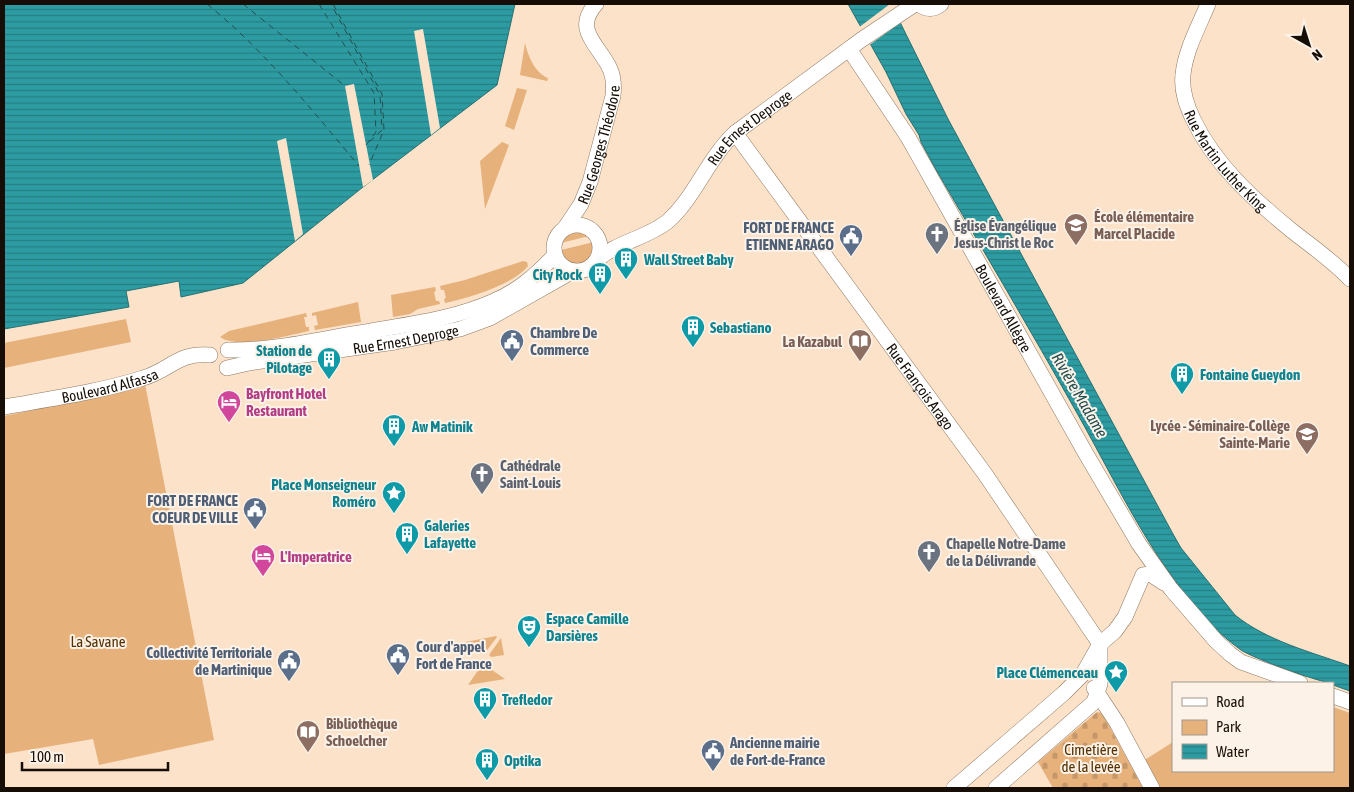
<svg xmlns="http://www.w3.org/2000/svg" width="1354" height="792" font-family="'Asap Condensed',sans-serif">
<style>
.green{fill:#e6b17b}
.cemetery{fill:url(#cemetery-stones)}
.water{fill:url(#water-rules);stroke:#267173}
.pier{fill:#fbe2c9}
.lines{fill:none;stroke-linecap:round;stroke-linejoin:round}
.ferry{stroke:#214f52;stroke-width:1;stroke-dasharray:6 5;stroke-linecap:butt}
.major-casing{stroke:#8f7862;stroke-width:16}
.major{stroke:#fff;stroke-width:15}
.labels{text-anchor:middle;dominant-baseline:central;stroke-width:4;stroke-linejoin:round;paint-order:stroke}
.street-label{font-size:15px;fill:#160e06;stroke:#fcf2e8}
.education-label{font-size:15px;font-weight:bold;fill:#785e54;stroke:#fcf2e8;text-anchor:start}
.worship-label{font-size:15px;font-weight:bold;fill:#5b616d;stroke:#fcf2e8;text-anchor:start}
.service-label{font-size:15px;font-weight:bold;fill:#4e5e75;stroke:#fcf2e8;text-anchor:end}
.culture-label{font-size:15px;font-weight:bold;fill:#0d838f;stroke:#fcf2e8;text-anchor:start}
.hotel-label{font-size:15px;font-weight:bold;fill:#b23c85;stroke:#fcf2e8;text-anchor:start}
.park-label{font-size:15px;fill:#543002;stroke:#fcf2e8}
.water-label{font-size:16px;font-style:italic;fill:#214f52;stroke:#fcf2e8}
</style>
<defs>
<pattern id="cemetery-stones" width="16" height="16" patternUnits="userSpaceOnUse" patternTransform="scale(1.25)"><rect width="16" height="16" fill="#e6b17b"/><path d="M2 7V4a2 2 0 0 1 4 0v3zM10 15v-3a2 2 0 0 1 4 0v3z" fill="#c59769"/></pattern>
<pattern id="water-rules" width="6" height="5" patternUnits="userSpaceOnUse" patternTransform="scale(1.25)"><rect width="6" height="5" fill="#2d9ca2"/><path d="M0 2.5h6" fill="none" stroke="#257e82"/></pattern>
</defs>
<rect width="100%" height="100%" fill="#fbe2c9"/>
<path class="green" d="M525,43C528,56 535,73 548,78L547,81L520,75Z
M517,88L527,90L514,130L505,126Z
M502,142L509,145L485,209L480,161Z
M574,230L583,231L589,236L557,244L564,234Z
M594,242C597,269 567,279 557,251Z
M523,261L527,262L528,266C513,285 468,298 445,303L444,299L446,298L444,290H441L440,286L465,280Z
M435,287L436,291L434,292L436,301H439L440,304L418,309L410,314L393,317L391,295Z
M358,302L361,322L315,330L314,326L318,325L316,315L312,316V313Z
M306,313L307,317H304L306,327H309V331C289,335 238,350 220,337L229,331Z
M126,319L131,342L4,368V343Z
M145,384L214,740L99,765L93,739L4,754V416L140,388Z
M496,636L497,637L485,653L478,654L461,643Z
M501,638L504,655L491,657L489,655Z
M489,668L505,679L468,685L479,669Z
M1333,707L1350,713V788H1158L1143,761L1173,742V771H1333Z"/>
<path class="cemetery" d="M1097,712L1102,713L1143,788H1053L1038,762Z"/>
<path class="water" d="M4,4H515L497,85L363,187L243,283L181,297L179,281L126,291L129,307L4,329Z
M848,4H891L948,119L1173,534L1181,548L1235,615C1267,641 1311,652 1350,666V691L1333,685V683C1320,683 1253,658 1241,650C1227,640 1213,627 1202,614C1149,555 1116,482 1077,413C1031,331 983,250 935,168L921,142L919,135L906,114L886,72Z"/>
<path class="pier" d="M890,4H894L903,21L868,46L858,28Z
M423,29L440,128L431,135L414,31Z
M354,84L373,180L363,187L345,86Z
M286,138L303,234L295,241L277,141Z"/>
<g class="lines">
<path class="ferry" d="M207,4C265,51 311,109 359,166
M243,4L345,86
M319,4L374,93L376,132L366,145L382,130L380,95L331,4
M333,4L382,94L384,130L369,165"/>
<g class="major-casing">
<g id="major">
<path d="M919,4C926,10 934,10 941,4"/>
<path id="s1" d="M1208,4C1199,26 1185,51 1183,75C1181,91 1187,106 1193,119C1215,165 1253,199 1291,230C1311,246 1332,260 1350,279"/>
<path id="s2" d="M849,49L908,137L1086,454L1139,544L1171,589L1216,641L1230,654L1241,662L1300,683"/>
<path id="s3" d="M735,133L985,474L1100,644"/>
<circle cx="577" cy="248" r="23"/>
<path id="s4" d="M565,228L581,204L590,182L613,96C614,87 614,78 610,69C600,46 572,30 596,4"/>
<path id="s5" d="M596,261C616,242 645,239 667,222C694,199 708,158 735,133L861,40L915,4"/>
<path d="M228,350C269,351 312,341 353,334C400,325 449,321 494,301C518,291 536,275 554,256"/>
<path id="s6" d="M227,368L249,363L395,342L460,329L490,318L573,271"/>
<path id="s7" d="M4,407C49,399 99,392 143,378C171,370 177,352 210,355"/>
<path d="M1094,688L1117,723L1152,788"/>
<path d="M1333,696L1350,702"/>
<path d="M954,788L1064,693L1083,674L1100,644L1115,631L1125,617L1143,575L1150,574L1164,583"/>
<path d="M996,788L1094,702L1100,684V646"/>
</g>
</g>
<use href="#major" class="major"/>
</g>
<defs>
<g id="school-pin" transform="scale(1.25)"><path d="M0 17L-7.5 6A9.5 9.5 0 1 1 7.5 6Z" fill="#8d6e63" stroke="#fcf2e8"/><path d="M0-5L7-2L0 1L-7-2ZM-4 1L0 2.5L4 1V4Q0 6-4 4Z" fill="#fff"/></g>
<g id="church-pin" transform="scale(1.25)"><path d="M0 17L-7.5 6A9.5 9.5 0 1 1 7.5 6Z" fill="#6b7280" stroke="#fcf2e8"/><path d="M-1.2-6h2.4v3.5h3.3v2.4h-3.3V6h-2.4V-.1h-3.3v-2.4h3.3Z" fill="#fff"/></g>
<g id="civic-pin" transform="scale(1.25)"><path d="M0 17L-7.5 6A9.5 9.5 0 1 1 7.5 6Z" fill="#5c6f8a" stroke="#fcf2e8"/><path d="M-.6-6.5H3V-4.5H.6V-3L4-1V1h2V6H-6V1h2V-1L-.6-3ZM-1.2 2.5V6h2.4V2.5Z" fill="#fff"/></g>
<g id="building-pin" transform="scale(1.25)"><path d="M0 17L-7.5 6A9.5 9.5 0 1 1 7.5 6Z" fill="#0f9aa8" stroke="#fcf2e8"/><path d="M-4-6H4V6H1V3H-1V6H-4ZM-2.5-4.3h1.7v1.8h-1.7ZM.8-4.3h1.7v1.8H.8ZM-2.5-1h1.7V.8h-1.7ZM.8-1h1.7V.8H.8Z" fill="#fff"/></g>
<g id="library-pin" transform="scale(1.25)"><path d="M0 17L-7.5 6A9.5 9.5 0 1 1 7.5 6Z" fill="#8d6e63" stroke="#fcf2e8"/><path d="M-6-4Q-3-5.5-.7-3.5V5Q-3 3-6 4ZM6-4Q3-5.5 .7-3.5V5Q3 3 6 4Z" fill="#fff"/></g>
<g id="hotel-pin" transform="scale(1.25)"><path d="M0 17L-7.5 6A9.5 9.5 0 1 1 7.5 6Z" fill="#d1479c" stroke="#fcf2e8"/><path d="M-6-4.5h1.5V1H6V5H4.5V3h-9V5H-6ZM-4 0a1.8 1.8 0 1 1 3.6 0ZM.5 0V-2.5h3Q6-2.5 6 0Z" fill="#fff"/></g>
<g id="sight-pin" transform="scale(1.25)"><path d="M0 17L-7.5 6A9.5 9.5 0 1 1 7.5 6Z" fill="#0f9aa8" stroke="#fcf2e8"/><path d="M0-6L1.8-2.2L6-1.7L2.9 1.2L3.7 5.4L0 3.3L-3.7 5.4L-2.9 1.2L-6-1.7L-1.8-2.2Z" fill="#fff"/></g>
<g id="theatre-pin" transform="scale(1.25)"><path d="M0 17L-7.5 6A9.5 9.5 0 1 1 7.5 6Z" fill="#0f9aa8" stroke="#fcf2e8"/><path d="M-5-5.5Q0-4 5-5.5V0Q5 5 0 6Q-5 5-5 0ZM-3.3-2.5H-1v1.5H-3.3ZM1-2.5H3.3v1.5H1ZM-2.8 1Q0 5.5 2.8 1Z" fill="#fff"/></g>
</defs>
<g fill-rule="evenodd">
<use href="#school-pin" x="1076" y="225"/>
<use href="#church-pin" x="937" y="234"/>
<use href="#civic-pin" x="851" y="236"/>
<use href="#building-pin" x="626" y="259"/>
<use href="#building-pin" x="600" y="274"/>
<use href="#building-pin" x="693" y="327"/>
<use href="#civic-pin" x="512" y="341"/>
<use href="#library-pin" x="860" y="341"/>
<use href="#building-pin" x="329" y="359"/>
<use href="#building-pin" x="1182" y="374"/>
<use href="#hotel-pin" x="229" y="402"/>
<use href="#building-pin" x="394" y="426"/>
<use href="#school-pin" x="1307" y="434"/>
<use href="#church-pin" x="482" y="474"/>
<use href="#sight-pin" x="394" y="493"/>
<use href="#civic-pin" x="255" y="509"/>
<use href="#building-pin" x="407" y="534"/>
<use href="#church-pin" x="929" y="552"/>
<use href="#hotel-pin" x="263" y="556"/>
<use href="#theatre-pin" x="529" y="627"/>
<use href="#civic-pin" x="398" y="655"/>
<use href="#civic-pin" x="289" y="661"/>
<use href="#sight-pin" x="1116" y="672"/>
<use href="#building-pin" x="485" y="699"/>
<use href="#library-pin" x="308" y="732"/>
<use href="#civic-pin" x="713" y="751"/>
<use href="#building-pin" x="487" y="760"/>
</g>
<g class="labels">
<g class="street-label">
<text stroke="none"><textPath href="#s5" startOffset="208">Rue Ernest Deproge</textPath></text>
<text stroke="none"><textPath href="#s4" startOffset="91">Rue Georges Théodore</textPath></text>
<text stroke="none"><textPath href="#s1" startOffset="174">Rue Martin Luther King</textPath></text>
<text stroke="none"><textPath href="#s2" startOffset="302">Boulevard Allègre</textPath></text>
<text stroke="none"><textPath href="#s6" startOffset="181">Rue Ernest Deproge</textPath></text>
<text stroke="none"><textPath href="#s7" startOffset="108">Boulevard Alfassa</textPath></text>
<text stroke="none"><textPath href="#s3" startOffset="314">Rue François Arago</textPath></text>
</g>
<g class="education-label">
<text x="1094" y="216">École élémentaire<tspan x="1094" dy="17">Marcel Placide</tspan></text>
<text x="842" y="341" text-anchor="end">La Kazabul</text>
<text x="1290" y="425" text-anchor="end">Lycée - Séminaire-Collège<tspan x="1290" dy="17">Sainte-Marie</tspan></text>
<text x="326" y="723">Bibliothèque<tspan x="326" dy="17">Schoelcher</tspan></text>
</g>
<g class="worship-label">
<text x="954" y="225">Église Évangélique<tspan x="954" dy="17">Jesus-Christ le Roc</tspan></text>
<text x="500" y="465">Cathédrale<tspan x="500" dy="17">Saint-Louis</tspan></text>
<text x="946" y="543">Chapelle Notre-Dame<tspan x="946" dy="17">de la Délivrande</tspan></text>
</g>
<g class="service-label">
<text x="834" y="227">FORT DE FRANCE<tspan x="834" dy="17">ETIENNE ARAGO</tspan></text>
<text x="530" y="332" text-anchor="start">Chambre De<tspan x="530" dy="17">Commerce</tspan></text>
<text x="238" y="500">FORT DE FRANCE<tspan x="238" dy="17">COEUR DE VILLE</tspan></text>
<text x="416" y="646" text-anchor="start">Cour d'appel<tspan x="416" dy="17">Fort de France</tspan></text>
<text x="272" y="652">Collectivité Territoriale<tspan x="272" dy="17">de Martinique</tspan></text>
<text x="730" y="742" text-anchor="start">Ancienne mairie<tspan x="730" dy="17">de Fort-de-France</tspan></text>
</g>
<g class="culture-label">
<text x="644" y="259">Wall Street Baby</text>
<text x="582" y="274" text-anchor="end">City Rock</text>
<text x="710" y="327">Sebastiano</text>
<text x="312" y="350" text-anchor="end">Station de<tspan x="312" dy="17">Pilotage</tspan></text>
<text x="1200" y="374">Fontaine Gueydon</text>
<text x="412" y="426">Aw Matinik</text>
<text x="376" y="484" text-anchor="end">Place Monseigneur<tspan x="376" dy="17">Roméro</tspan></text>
<text x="424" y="525">Galeries<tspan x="424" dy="17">Lafayette</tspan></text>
<text x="546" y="618">Espace Camille<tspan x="546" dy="17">Darsières</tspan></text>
<text x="1098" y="672" text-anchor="end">Place Clémenceau</text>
<text x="502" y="699">Trefledor</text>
<text x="504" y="760">Optika</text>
</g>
<g class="hotel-label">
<text x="246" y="393">Bayfront Hotel<tspan x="246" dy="17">Restaurant</tspan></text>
<text x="280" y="556">L'Imperatrice</text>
</g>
<g class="park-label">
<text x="98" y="641">La Savane</text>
<text x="1091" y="749">Cimetière<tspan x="1091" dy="17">de la levée</tspan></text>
</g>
<g class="water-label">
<text transform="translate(1080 395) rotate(60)">Rivière Madame</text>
</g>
</g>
<rect width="1354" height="792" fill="none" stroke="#160e06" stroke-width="10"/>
<rect x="1172" y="682" width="162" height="90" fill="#fcf2e8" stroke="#a0978e"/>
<rect x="1182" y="698" width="25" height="8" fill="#ffffff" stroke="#a0978e"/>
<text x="1216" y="707" font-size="15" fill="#160e06">Road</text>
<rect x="1182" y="720" width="25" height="15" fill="#e6b17b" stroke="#a0978e"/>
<text x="1216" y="732" font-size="15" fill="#160e06">Park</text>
<rect x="1182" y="744" width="25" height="15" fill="url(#water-rules)" stroke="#a0978e"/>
<text x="1216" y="757" font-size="15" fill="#160e06">Water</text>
<g transform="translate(1309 45) rotate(141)" stroke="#fcf2e8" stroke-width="4" paint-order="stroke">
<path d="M0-4L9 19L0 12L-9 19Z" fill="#160e06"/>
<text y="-8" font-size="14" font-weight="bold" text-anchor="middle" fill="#160e06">N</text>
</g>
<path d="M22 762v8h146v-8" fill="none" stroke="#160e06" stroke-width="2.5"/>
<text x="30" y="762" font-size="15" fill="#160e06" stroke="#fcf2e8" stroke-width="4" paint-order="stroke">100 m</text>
</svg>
